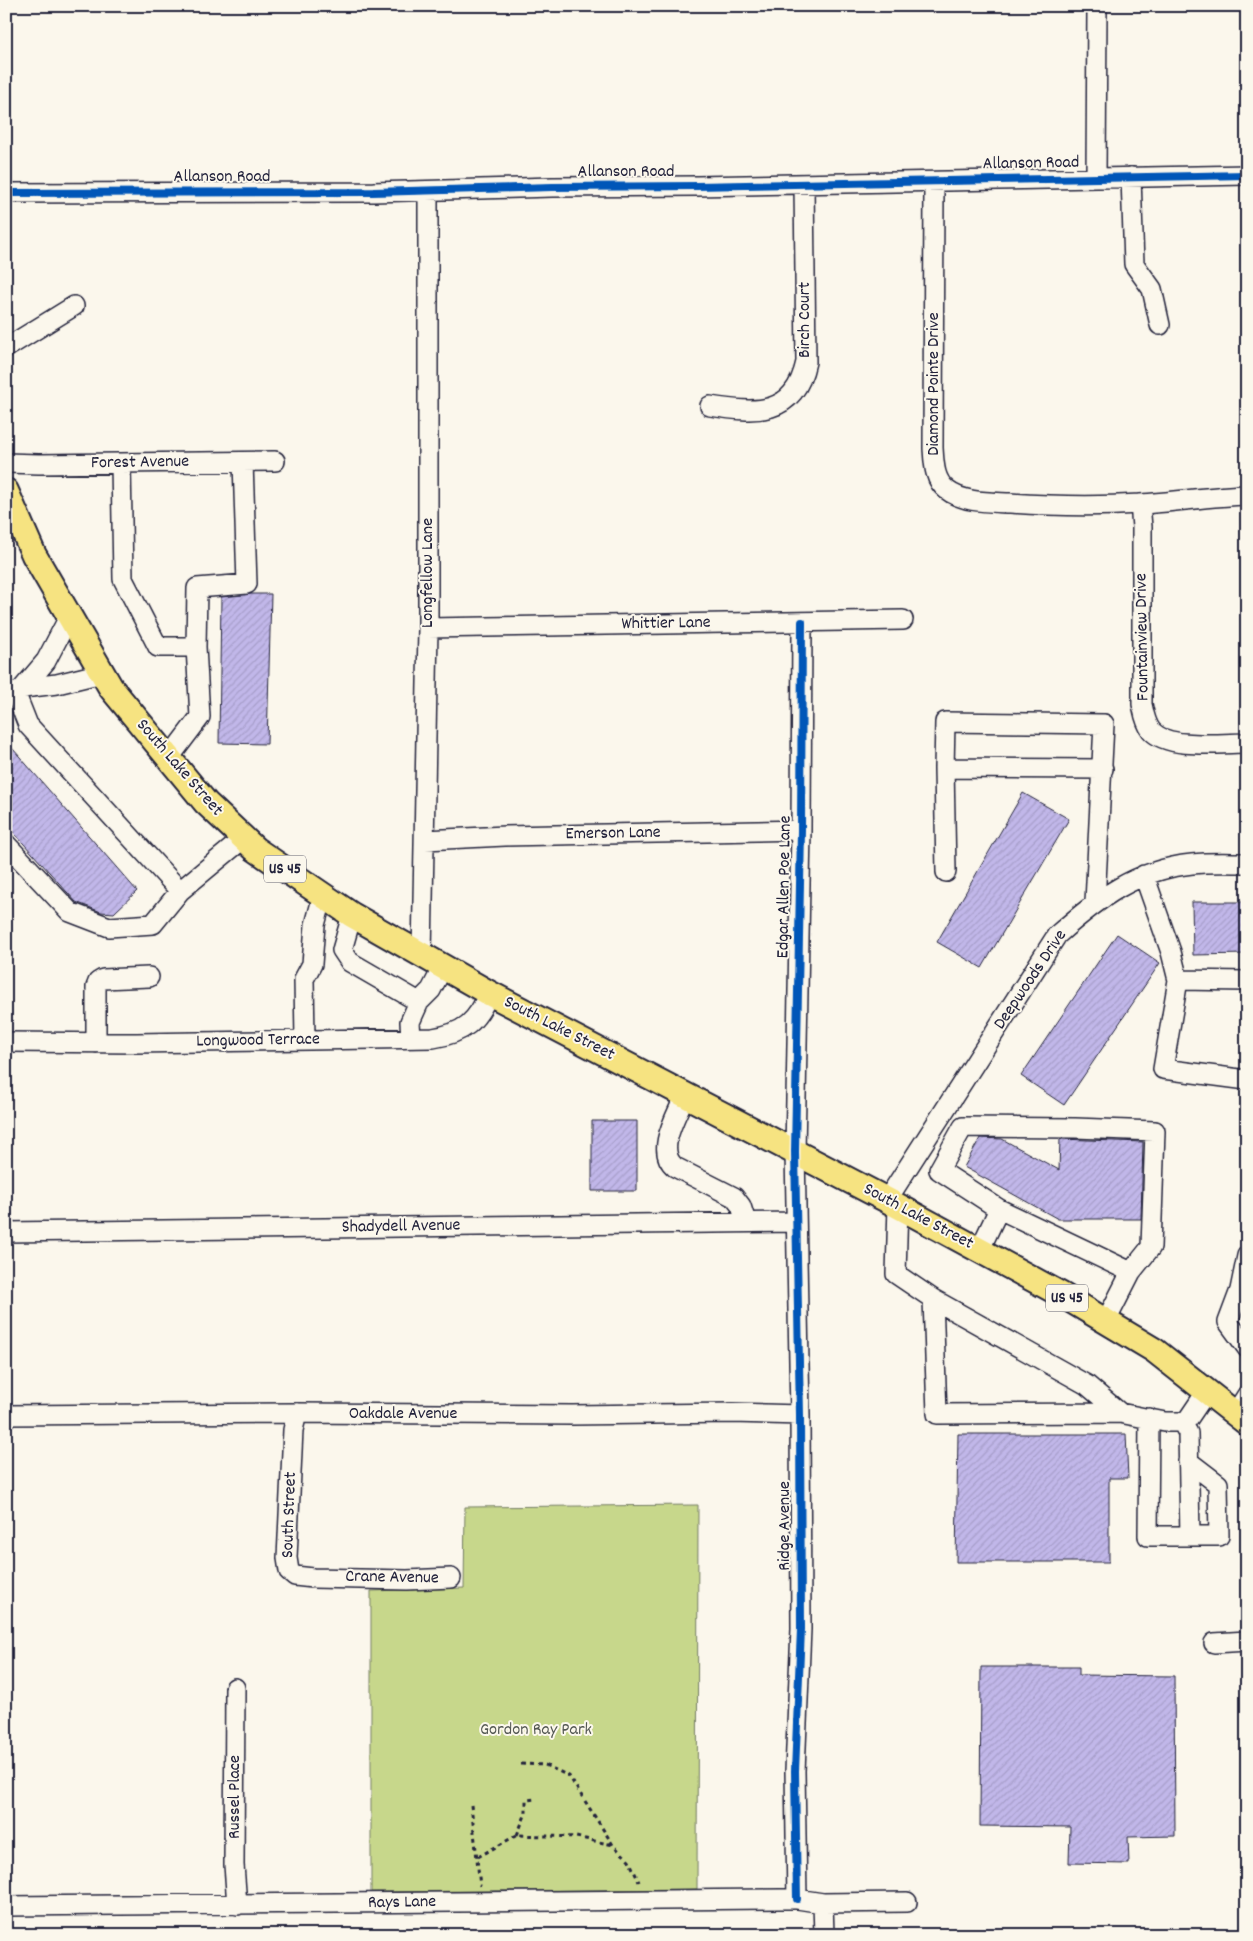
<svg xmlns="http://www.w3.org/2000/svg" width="1253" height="1941" font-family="Dekko,sans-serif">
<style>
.green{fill:#c7d78b;stroke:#747c63}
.building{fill:url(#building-hatch);stroke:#22223b}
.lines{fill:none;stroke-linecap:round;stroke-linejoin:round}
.minor-casing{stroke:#22223b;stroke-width:22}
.major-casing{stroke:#22223b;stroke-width:28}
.path{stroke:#22223b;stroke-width:3;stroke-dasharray:4 4;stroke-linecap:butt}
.minor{stroke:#fbf7ec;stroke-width:19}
.major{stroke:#f6e381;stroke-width:24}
.cycleway-casing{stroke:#fbf7ec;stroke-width:11}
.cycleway{stroke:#0057b8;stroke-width:8}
.labels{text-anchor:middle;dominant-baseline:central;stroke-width:4;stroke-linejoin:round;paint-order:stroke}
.shield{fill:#fbf7ec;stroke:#636270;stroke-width:1}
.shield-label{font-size:16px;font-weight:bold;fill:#22223b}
.street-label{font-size:18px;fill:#22223b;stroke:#fbf7ec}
.park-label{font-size:18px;fill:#545853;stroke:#fbf7ec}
</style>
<defs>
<pattern id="building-hatch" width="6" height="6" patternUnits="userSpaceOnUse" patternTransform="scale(1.25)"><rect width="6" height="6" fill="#c1b7e9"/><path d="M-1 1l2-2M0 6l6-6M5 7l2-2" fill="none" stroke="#a69dc9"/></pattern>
</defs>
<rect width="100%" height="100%" fill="#fbf7ec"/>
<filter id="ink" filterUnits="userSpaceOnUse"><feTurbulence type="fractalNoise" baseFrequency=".02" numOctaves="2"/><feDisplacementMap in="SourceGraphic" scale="10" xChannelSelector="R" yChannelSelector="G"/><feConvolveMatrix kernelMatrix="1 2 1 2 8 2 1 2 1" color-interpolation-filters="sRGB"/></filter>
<g filter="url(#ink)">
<path class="green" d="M698,1505L697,1889L371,1892V1591L464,1588L465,1507Z"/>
<path class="building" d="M251,594H271L267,744L219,743L221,597Z
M6,741L137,891L114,913L101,912L76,902L6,824Z
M1023,793L1069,819L982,968L937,942Z
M1192,902H1247V954L1193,955Z
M1117,934L1160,963L1064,1105L1021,1076Z
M592,1121H637V1191H592Z
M980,1138L1002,1139L1059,1170L1060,1139L1143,1142L1141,1219H1058L964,1167Z
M958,1434H1126L1128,1478H1109V1562H956Z
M981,1667H1079V1675L1174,1676L1175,1836L1128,1837L1129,1864L1069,1863L1070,1827L980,1826Z"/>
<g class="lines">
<g class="minor-casing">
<path id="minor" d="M1131,177L1134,264L1152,289L1160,325
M1096,178L1097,6
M934,182L933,448C934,463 934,480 947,490C963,503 991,502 1010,503C1053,506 1096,507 1140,504C1176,502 1211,496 1247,495
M6,193L373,192L552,187L697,186L1247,175
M6,348L74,306
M710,406C756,413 794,417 806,362L804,184
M6,463L39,464L275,461
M121,463L123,579L158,647H196L200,717L169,758
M1140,504L1142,527V704C1144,713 1145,722 1151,730C1167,750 1223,743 1247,743
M69,617L46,661L23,688L57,684L102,673
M428,628L903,620
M196,647L197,588L247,584L243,462
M15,692L28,725L180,891L244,838
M944,768L946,872
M425,840L505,836L801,830
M6,844L70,912L109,927L153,924L180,891
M1144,875L1171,952L1178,980L1163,1069L1247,1080
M1095,902L1104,724L945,722L944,768L1103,769
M352,915L342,950L350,962L419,1002
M422,955L428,628V191
M1178,980L1247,981
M411,1038L410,1022L419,1002L431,990L443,967
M305,1040L304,979L312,964L315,925L323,895
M6,1042L136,1043L433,1038C464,1033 477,1022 489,993
M96,1043V987L98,982L103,979L149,977
M685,1095C678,1114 654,1150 675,1167L734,1197L741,1206L746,1222
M887,1200L1057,935C1099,898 1135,870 1192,864C1210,862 1229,863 1247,863
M898,1205L896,1274L933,1299
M999,1209L939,1170L963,1127L1075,1128L1155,1131L1151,1247L1131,1272
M6,1232L796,1222
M980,1249L999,1209L1131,1272L1106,1321
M1240,1290L1247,1256
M1247,1290H1240L1228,1322L1247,1348
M297,1413L293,1430L287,1558L289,1571L295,1576L313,1578L407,1580L451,1578
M1120,1413L1087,1385L933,1299L937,1414L1120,1413L1165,1422H1182L1188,1419L1207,1391
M1235,1414L1247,1395
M6,1415L297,1413L572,1415L732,1413L800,1415
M1149,1418L1148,1536H1219L1218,1484L1188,1461
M1182,1422L1188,1433L1190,1536
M1214,1643L1247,1641
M235,1688L234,1865L237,1905
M797,1899L795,1771L801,1629L800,1415L795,1152L801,830L802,622
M823,1903L824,1935
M6,1906L781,1899H797L823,1903L907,1902"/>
</g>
<g class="major-casing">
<path id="major" d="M6,491L34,555L111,688L206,803L255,849L352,915L489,993L887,1200L1062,1295L1154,1350L1247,1423"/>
</g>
<path class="path" d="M521,1764L545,1765L569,1776L613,1845L629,1860L639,1882
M471,1805L480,1886
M517,1835L526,1813V1800L536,1799
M478,1857L517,1835L576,1837L613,1845"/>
<use href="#minor" class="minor"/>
<use href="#major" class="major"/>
<g class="cycleway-casing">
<path id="cycleway" d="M6,193L373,192L552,187L697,186L1247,175
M797,1899L795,1771L801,1629L800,1415L795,1152L801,830L802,622"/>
</g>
<use href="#cycleway" class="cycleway"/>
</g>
</g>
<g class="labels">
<g class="shield">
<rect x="264" y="855.5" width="42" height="27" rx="4"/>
<rect x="1046" y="1284.5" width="42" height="27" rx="4"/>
</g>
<g class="shield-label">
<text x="285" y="869">US 45</text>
<text x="1067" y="1298">US 45</text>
</g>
<g class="street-label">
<text transform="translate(1031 164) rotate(-1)">Allanson Road</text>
<text x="626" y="172">Allanson Road</text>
<text x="222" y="177">Allanson Road</text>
<text transform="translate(805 320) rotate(-90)">Birch Court</text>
<text transform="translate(934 384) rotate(-90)">Diamond Pointe Drive</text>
<text transform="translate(140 463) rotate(-1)">Forest Avenue</text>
<text transform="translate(428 573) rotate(-90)">Longfellow Lane</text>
<text transform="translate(666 624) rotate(-1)">Whittier Lane</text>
<text transform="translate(1143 637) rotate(-91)">Fountainview Drive</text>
<text transform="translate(179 768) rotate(49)">South Lake Street</text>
<text transform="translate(613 834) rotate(-1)">Emerson Lane</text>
<text transform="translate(785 887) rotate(-89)">Edgar Allen Poe Lane</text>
<text transform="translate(1031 980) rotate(-56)">Deepwoods Drive</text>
<text transform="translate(559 1029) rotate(27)">South Lake Street</text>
<text transform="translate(258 1041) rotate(-1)">Longwood Terrace</text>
<text transform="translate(918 1217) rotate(28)">South Lake Street</text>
<text transform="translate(401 1227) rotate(-1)">Shadydell Avenue</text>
<text x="403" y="1414">Oakdale Avenue</text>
<text transform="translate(290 1515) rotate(-88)">South Street</text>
<text transform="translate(785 1526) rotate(-90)">Ridge Avenue</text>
<text transform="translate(392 1578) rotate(1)">Crane Avenue</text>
<text transform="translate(235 1797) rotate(-90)">Russel Place</text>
<text transform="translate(402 1903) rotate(-1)">Rays Lane</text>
</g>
<g class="park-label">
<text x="536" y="1730">Gordon Ray Park</text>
</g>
</g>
<rect width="1253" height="1941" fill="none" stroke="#fbf7ec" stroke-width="25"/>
<rect x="12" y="12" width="1228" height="1916" fill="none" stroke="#22223b" stroke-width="2" filter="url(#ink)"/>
</svg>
